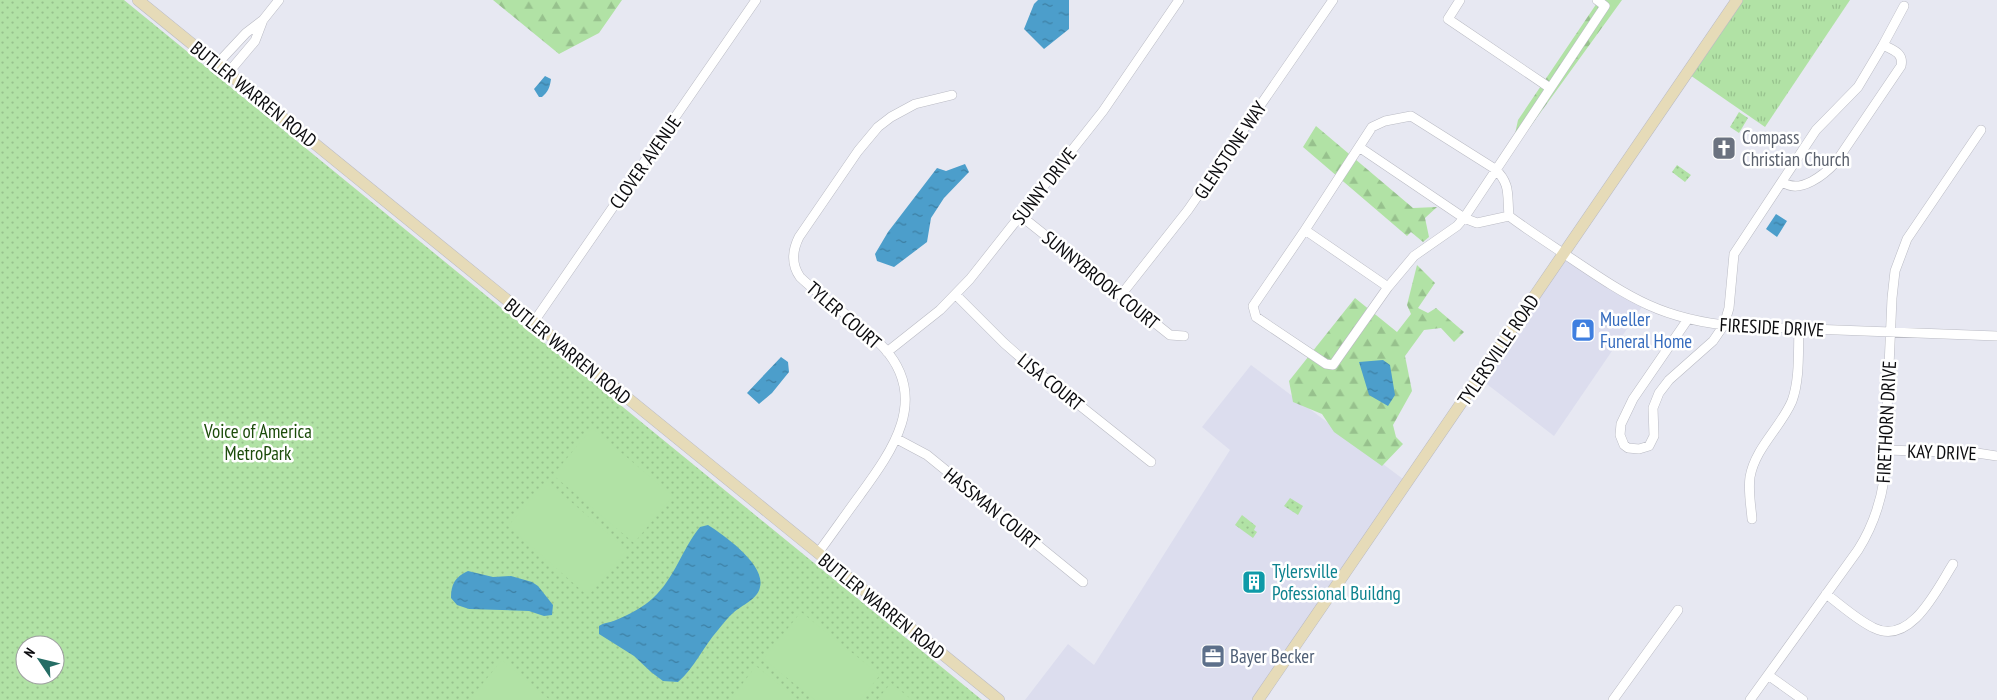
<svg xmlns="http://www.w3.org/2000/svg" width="1997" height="700" font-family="'PT Sans Narrow',sans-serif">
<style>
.built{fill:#dcddee}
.grass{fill:url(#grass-tufts)}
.forest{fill:url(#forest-firs)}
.park{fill:url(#park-dots);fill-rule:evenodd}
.pitch{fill:#b1e2a5}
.water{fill:url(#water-ripples)}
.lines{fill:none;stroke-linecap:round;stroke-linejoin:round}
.minor-casing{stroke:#babbc4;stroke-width:10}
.secondary-casing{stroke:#babbc4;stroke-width:12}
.minor{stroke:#fff;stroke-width:9}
.secondary{stroke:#e6dbb8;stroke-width:11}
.labels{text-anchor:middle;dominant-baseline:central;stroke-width:5;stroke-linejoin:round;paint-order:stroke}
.street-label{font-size:19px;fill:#0b0b0e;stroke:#fff}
.worship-label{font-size:19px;fill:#5b616d;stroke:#fff;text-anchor:start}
.shop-label{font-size:19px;fill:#366cbe;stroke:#fff;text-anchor:start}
.park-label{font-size:19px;fill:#1c4c0b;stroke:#fff}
.culture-label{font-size:19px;fill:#0d838f;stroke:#fff;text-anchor:start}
.service-label{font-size:19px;fill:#4e5e75;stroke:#fff;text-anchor:start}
</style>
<defs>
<pattern id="grass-tufts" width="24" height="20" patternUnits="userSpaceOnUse" patternTransform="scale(1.25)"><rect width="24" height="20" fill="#b1e2a5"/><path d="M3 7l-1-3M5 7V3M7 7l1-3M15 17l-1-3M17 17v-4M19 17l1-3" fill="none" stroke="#97c18d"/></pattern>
<pattern id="forest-firs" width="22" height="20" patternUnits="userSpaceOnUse" patternTransform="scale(1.25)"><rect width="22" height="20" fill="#b1e2a5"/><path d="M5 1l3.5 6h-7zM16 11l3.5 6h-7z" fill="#97c18d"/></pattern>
<pattern id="park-dots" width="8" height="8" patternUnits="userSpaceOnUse" patternTransform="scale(1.25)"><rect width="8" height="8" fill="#b1e2a5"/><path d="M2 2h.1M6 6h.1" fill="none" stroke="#97c18d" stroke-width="1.8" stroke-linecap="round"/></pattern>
<pattern id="water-ripples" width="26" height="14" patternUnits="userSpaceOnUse" patternTransform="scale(1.25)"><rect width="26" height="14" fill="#4c9ecb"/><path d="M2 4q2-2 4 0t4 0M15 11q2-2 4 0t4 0" fill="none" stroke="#3d7fa3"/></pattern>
</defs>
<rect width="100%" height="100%" fill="#e7e8f2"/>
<path class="built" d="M1564,254L1644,304L1554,436L1479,378Z
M1251,365L1407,482L1258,700H1025L1068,644L1094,665L1230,450L1202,427Z"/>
<path class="grass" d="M1737,0H1850L1765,127L1687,73Z"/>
<path class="forest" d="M493,0H622L599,33L559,54Z
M1599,0H1622L1530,127L1515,134L1518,120Z
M1316,126L1413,208L1437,207L1425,218L1429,237L1423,242L1411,232L1407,236L1303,147Z
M1417,265L1435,283L1418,308L1428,313L1436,308L1464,332L1454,342L1441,328L1424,330L1405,356L1412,391L1393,425L1396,437L1403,444L1382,466L1334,432L1322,414L1293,402L1289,381L1355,298L1397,332L1411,314L1407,305Z"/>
<path class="park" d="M0,0H124L982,700H0ZM25,645H55V675H25Z
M1739,112L1748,118L1739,133L1730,127Z
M1677,165L1691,175L1685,182L1672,172Z
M1290,498L1303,506L1298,515L1284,506Z
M1242,515L1256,526L1254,530L1257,532L1253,538L1235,525Z"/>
<path class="pitch" d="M592,428L673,496L634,543L553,475Z
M547,481L627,550L588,596L508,526Z
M801,612L880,675L860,700H815L763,659Z
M502,660L550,700H469Z
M756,666L799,700H730Z
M891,683L912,700H877Z"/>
<path class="water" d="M1038,0H1069V29L1044,49L1024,29L1034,4Z
M545,76L551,79C550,87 548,92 542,97H539L534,89Z
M965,164L969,172L944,198L931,218L927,242L894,267L877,261L875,254L888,232L937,168L946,171Z
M1776,214L1787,221L1777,237L1766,229Z
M781,357L788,362L789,372L772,393L759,404L747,393Z
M1383,360L1390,365L1395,395L1388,406L1369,395L1359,362Z
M708,525C724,535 766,565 760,587C758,599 742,605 733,613C727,618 723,624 718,630C703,647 695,667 678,682L663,681L651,672L634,656L599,634V626C605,622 609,623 616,620C628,615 644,607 653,598C675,578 682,549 700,527Z
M468,571L493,577L511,576L532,582L538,586L553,605L552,615L544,616L529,611L469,609L457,605L451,598C451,584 455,577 468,571Z"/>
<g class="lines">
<g class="minor-casing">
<path id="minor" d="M1460,0L1448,19L1550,88
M1883,45L1904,6
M217,64L246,33L263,20L279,0
M228,73L255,41L263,20
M1359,147L1305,230L1388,287L1414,256L1457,226L1464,218L1605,6L1597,0
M1021,216L1170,335L1184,336
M1509,216C1507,195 1511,184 1495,169L1411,116L1385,121L1372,127L1359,147L1464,218L1477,223L1509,216C1529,231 1551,245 1572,259C1630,298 1663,320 1735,326L1997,336
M1305,230L1253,306L1256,317L1326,364L1333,365L1388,287
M956,295L1004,343L1029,365L1151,462
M1121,295L1188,210L1333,0
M1688,319L1633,399L1621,424L1620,435L1624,445L1628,448L1639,449L1649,446L1654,436L1653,408L1659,393L1669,380L1713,341L1724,325L1729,308L1734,254L1816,130L1858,87L1883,45C1893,50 1904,53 1901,66L1836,162C1825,174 1800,195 1783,182
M533,323L756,0
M887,352L940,310L970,279L1103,111L1179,0
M897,439L927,455L1083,582
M1886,450L1977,453L1997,456
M1752,519C1751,506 1748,491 1750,477C1755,448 1781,427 1792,401C1800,379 1798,352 1799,329
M818,553C832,534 846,514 860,495C892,451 930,399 884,348C859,321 826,302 800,277C791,264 792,251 799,237L858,151L878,127L891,117L915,104L952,95
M1826,594C1841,605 1857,620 1874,628C1911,646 1937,589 1953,564
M1768,675L1803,700
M1613,700L1678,610
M1750,700L1858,550C1872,528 1880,505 1884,480L1892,298L1895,271L1907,239L1981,130"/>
</g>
<g class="secondary-casing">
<path id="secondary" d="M138,0L999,700
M1258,700L1737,0"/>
</g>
<use href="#minor" class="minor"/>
<use href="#secondary" class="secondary"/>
</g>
<defs>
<g id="church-square" transform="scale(1.25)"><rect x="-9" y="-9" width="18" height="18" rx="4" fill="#6b7280" stroke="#fff"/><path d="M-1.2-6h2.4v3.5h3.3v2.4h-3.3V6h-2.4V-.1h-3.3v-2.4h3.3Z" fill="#fff"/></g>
<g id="shop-square" transform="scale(1.25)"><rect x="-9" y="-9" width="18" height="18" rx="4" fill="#3f7fe0" stroke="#fff"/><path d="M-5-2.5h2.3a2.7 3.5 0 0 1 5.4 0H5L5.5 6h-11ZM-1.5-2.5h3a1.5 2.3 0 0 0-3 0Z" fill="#fff"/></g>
<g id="building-square" transform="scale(1.25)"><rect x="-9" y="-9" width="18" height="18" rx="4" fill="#0f9aa8" stroke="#fff"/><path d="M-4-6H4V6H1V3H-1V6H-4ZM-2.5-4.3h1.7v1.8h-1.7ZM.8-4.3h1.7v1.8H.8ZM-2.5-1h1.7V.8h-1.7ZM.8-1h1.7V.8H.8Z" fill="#fff"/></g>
<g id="office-square" transform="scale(1.25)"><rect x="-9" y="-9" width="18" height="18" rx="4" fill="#5c6f8a" stroke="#fff"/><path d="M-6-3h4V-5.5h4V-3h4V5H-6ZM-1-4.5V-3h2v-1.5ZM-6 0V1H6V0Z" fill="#fff"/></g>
</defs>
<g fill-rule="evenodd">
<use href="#church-square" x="1724" y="148"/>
<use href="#shop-square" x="1583" y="330"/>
<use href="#building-square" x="1254" y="582"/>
<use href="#office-square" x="1213" y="656"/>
</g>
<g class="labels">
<g class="street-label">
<text transform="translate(254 94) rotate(39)">BUTLER WARREN ROAD</text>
<text transform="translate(1230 150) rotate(-56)">GLENSTONE WAY</text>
<text transform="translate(645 162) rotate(-55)">CLOVER AVENUE</text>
<text transform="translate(1044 186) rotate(-52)">SUNNY DRIVE</text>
<text transform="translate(1101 280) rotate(39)">SUNNYBROOK COURT</text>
<text transform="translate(844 315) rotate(41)">TYLER COURT</text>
<text transform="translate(1772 327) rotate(3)">FIRESIDE DRIVE</text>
<text transform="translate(1498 350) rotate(-56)">TYLERSVILLE ROAD</text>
<text transform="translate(568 351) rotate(39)">BUTLER WARREN ROAD</text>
<text transform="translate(1051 382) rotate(39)">LISA COURT</text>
<text transform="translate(1886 422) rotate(-87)">FIRETHORN DRIVE</text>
<text transform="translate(1942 452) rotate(2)">KAY DRIVE</text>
<text transform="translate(992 508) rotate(39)">HASSMAN COURT</text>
<text transform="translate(882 606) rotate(39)">BUTLER WARREN ROAD</text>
</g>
<g class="worship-label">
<text x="1742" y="137">Compass<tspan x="1742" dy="22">Christian Church</tspan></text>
</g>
<g class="shop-label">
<text x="1600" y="319">Mueller<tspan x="1600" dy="22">Funeral Home</tspan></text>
</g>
<g class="park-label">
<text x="258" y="431">Voice of America<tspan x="258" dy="22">MetroPark</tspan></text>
</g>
<g class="culture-label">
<text x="1272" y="571">Tylersville<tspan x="1272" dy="22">Pofessional Buildng</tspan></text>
</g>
<g class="service-label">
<text x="1230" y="656">Bayer Becker</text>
</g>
</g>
<g transform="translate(40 660) rotate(305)"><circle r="24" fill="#ffffff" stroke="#9d9d9f"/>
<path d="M0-4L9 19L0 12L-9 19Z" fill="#256d65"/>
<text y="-8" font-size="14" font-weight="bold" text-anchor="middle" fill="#0b0b0e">N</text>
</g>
</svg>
